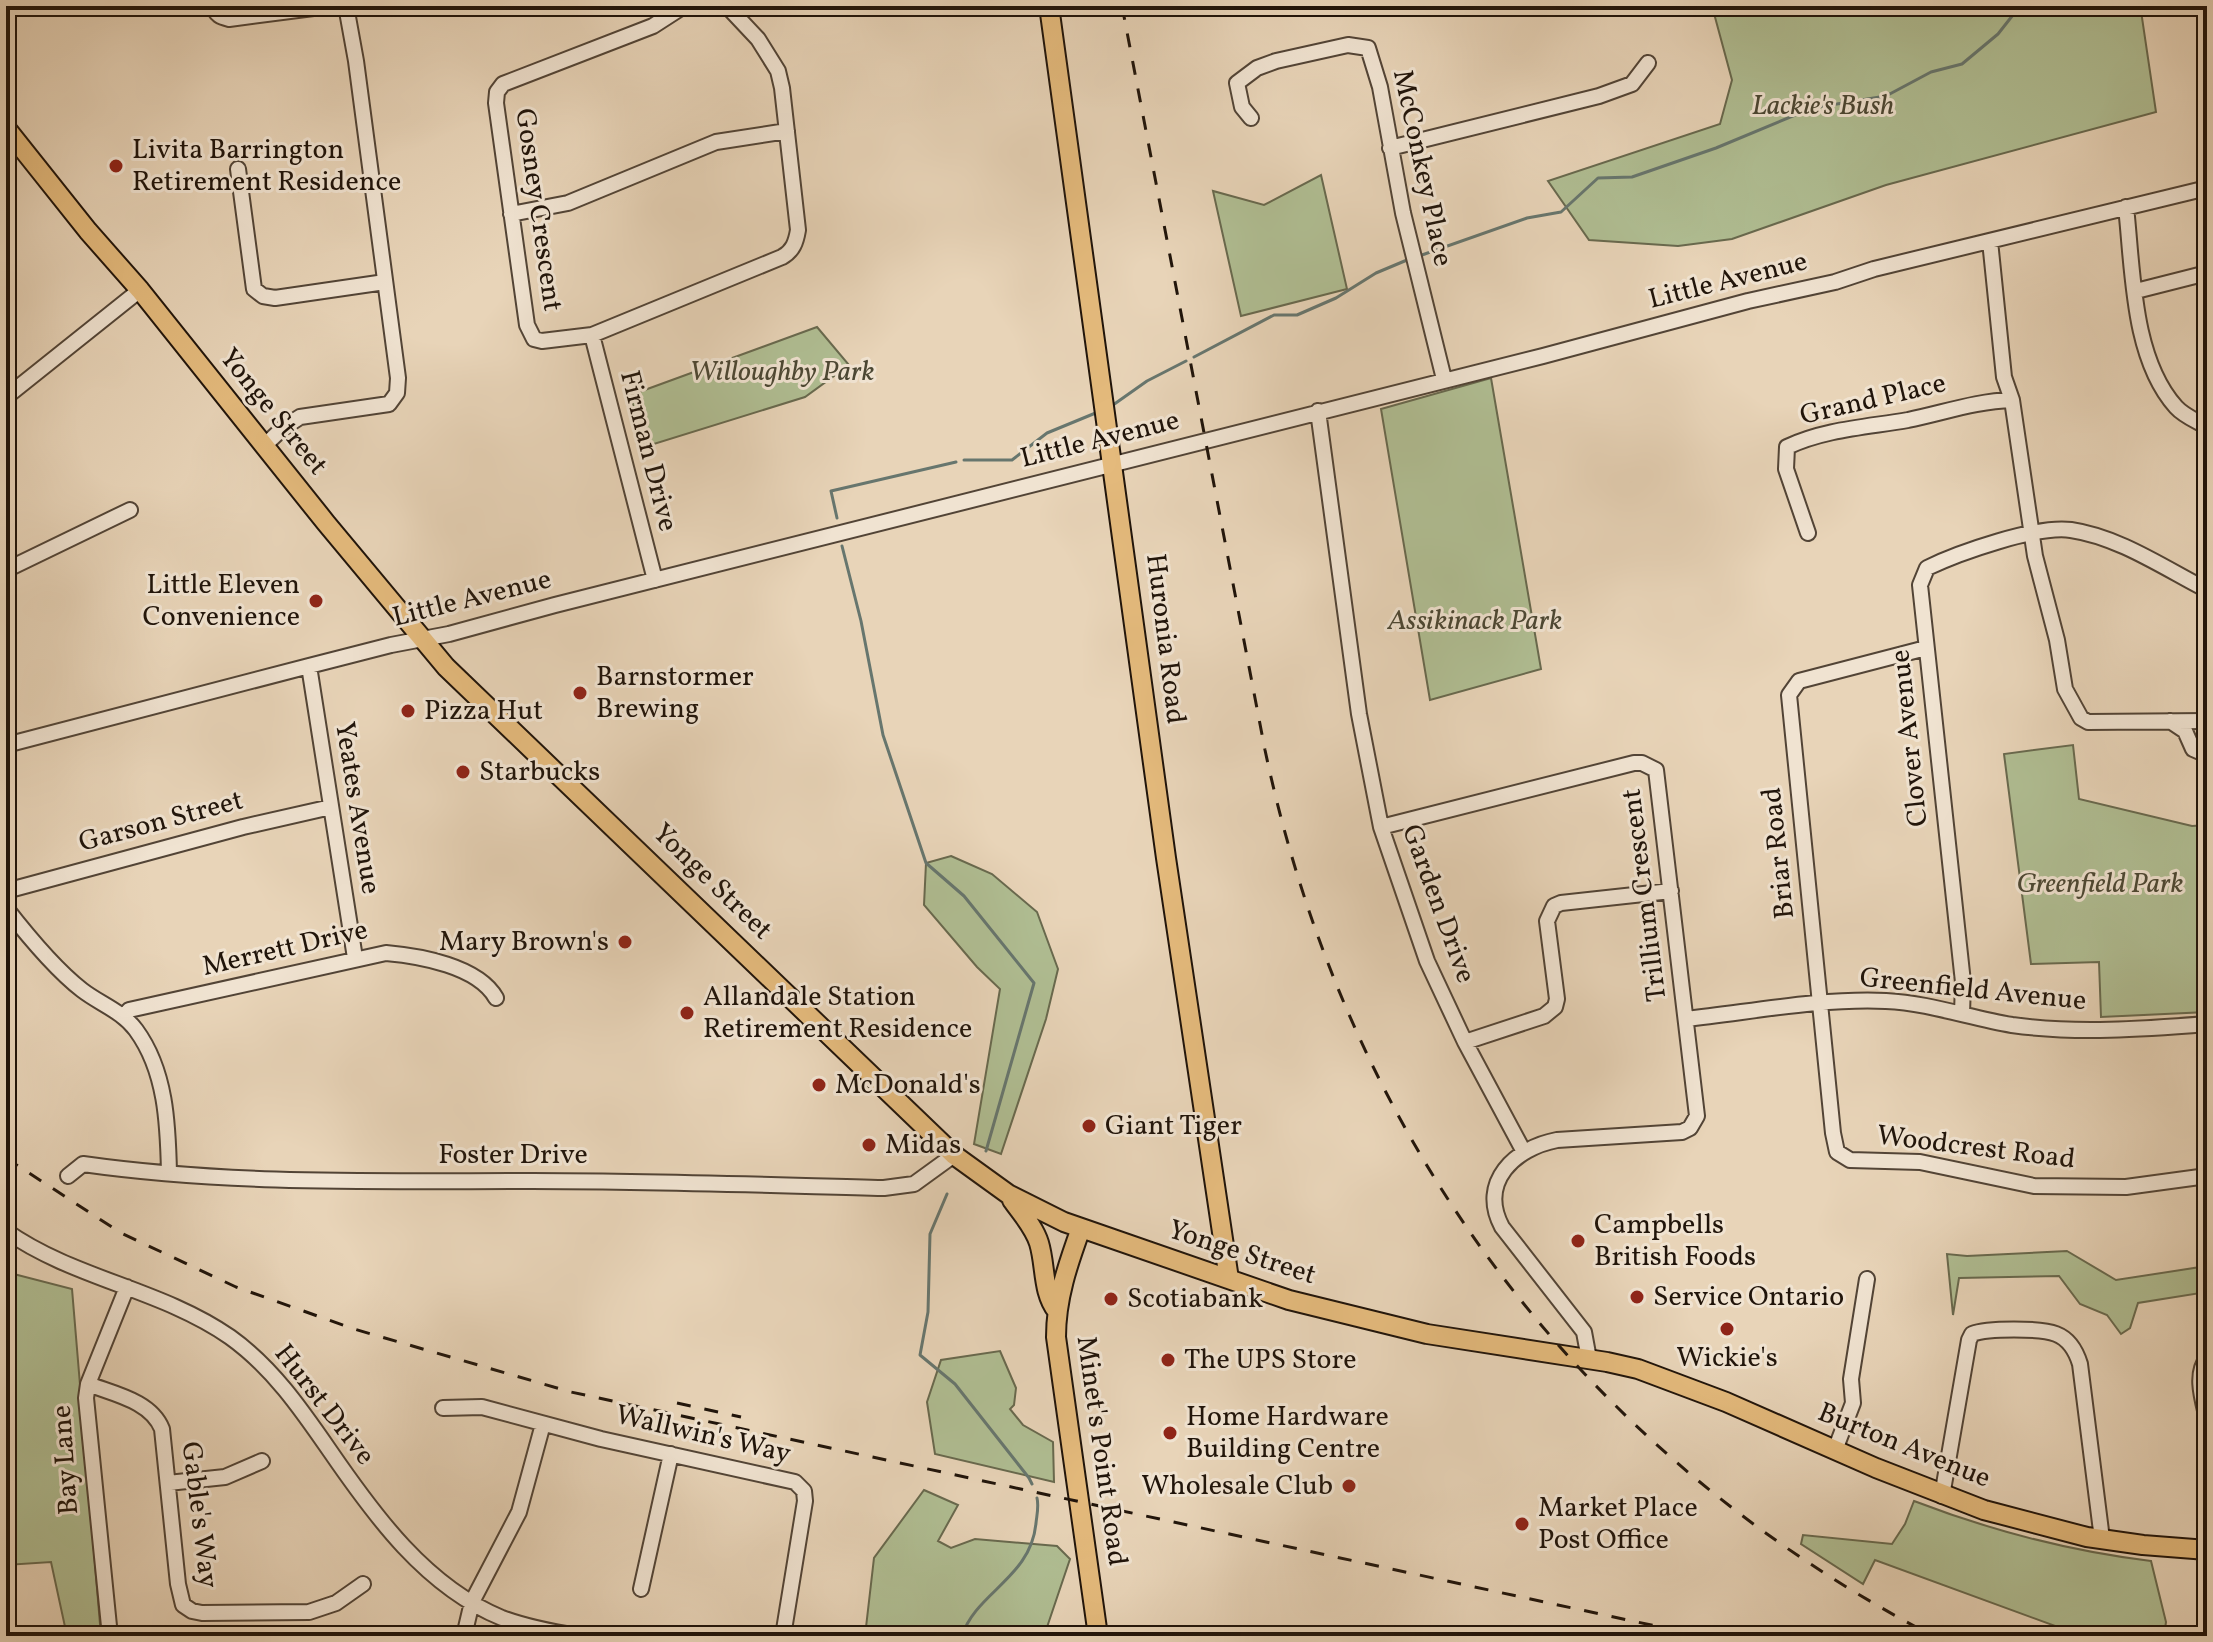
<svg xmlns="http://www.w3.org/2000/svg" width="2213" height="1642" font-family="Vollkorn,serif">
<style>
.green{fill:#b0be93;stroke:#68694e;stroke-width:2}
.lines{fill:none;stroke-linecap:round;stroke-linejoin:round}
.stream{stroke:#67766e;stroke-width:3}
.minor-casing{stroke:#524436;stroke-width:18}
.major-casing{stroke:#20140a;stroke-width:22}
.minor{stroke:#f0e3d1;stroke-width:14}
.major{stroke:#e4ba7c;stroke-width:18}
.rail{stroke:#20140a;stroke-width:3;stroke-dasharray:14 14;stroke-linecap:butt}
.poi-dot{fill:#8f2418;stroke:#f0e3d1;stroke-width:3}
.labels{text-anchor:middle;dominant-baseline:central;stroke-width:6;stroke-linejoin:round;paint-order:stroke}
.park-label{font-size:28px;font-style:italic;fill:#4b4733;stroke:#f0e3d1}
.poi-label{font-size:28px;fill:#20140a;stroke:#f0e3d1;text-anchor:start}
.street-label{font-size:28px;fill:#20140a;stroke:#f0e3d1}
</style>
<rect width="100%" height="100%" fill="#e8d4b8"/>
<filter id="stains"><feTurbulence type="fractalNoise" baseFrequency=".0025" numOctaves="4"/><feColorMatrix values="0 0 0 0 .2 0 0 0 0 .09 0 0 0 0 .02 0 0 0 .5 -.17"/></filter>
<radialGradient id="worn" r=".72"><stop offset=".6" stop-color="#630" stop-opacity="0"/><stop offset="1" stop-color="#630" stop-opacity=".3"/></radialGradient>
<path class="green" d="M1712,6H1838L1848,15L1920,9L1923,6H2149L2141,11L2156,112L1886,185L1732,239L1678,246L1589,240L1548,181L1720,124L1732,80Z
M1321,175L1347,289L1241,316L1213,191L1264,205Z
M817,327L849,365L805,397L641,448L631,395Z
M1491,378L1541,669L1430,700L1381,409Z
M2073,745L2079,799L2192,826L2207,825V1012L2101,1017L2099,962L2031,964L2004,754Z
M951,856L992,874L1037,912L1058,969L1046,1019L1001,1154L974,1144L1000,989L977,967L924,905L926,863Z
M2067,1251L2116,1280L2207,1266V1292L2138,1303L2130,1328L2121,1334L2107,1315L2080,1304L2059,1276L1959,1278L1953,1315L1947,1254L1967,1256Z
M6,1272L72,1289L101,1636H67L51,1562L6,1565Z
M1000,1351L1016,1388L1014,1405L1010,1409L1023,1425L1053,1442L1054,1482L935,1454L927,1402L941,1360Z
M924,1490L958,1505L938,1541L951,1548L975,1539L1057,1546L1070,1559L1044,1636H865L874,1558Z
M1914,1501C1992,1531 2069,1551 2151,1561L2166,1622L2164,1636H2070L2069,1631L1875,1560L1863,1584L1801,1544L1803,1535L1892,1544L1905,1524Z"/>
<g class="lines">
<path class="stream" d="M1422,255L1527,218L1561,212L1598,178L1632,177L1716,148L1812,108L1886,96L1931,72L1962,64L1998,34L2020,6
M1194,357L1274,315H1297L1336,298L1376,273L1407,260
M1113,405L1147,381L1186,361
M964,460H1012L1047,433L1098,412
M837,518L831,491L956,462
M842,546L861,621L883,735L926,863L964,896L1034,983L986,1151
M947,1194L930,1234L928,1312L920,1355L955,1384L1029,1478L1032,1484
M962,1636C976,1592 1031,1578 1036,1523C1037,1514 1039,1506 1037,1498"/>
<g class="minor-casing">
<path id="minor" d="M214,6C215,15 221,17 229,19L329,6
M684,6L653,26L503,84L497,92L496,103L527,325L534,339L542,341L592,335L782,257C793,251 796,242 798,230L782,88L778,71L758,39L727,6
M1251,118L1242,107L1237,83L1257,68L1276,61L1348,45L1368,48L1380,87L1403,213L1444,379
M1390,148L1599,96L1632,84L1648,63
M238,169L254,289L263,296L275,298L385,282
M2126,207C2133,270 2132,358 2176,407C2184,416 2197,421 2207,427
M511,214L568,203L716,142L787,131
M1990,241L2004,377L2012,400L2035,556L2057,640L2065,689L2081,718L2088,722L2207,721
M2136,291L2207,273
M592,335L655,580
M6,397L140,290
M1318,411L1359,714L1381,827L1427,961L1465,1042L1524,1152
M264,446L283,428L300,417L389,404L397,393L398,378L356,61L346,6
M1808,533L1786,469L1787,447C1825,429 1868,427 1908,420C1943,413 1976,401 2012,400
M6,570L130,510
M1926,648L1799,681L1789,695L1833,1133L1837,1152L1850,1160L1920,1162L2034,1186L2126,1187L2207,1176
M309,666L355,958
M2170,721L2185,731L2193,749L2207,755
M6,745L309,666L391,645L449,634L555,605L1543,356L1748,301L1835,282L1874,269L2207,188
M1381,827L1634,763H1642L1656,770L1697,1116L1690,1128L1682,1132L1557,1140C1515,1148 1478,1182 1502,1227L1584,1332L1589,1359
M6,891L243,827L331,807
M6,908C27,935 55,969 82,990C100,1004 122,1011 136,1030C166,1071 168,1124 169,1173
M1962,1014L1963,982L1920,585L1927,568C1958,553 2037,525 2071,530C2119,537 2164,568 2207,590
M124,1017L129,1010L386,953C420,956 478,966 496,998
M1686,1019C1751,1012 1820,998 1886,1001C1929,1003 1970,1018 2012,1025C2075,1034 2144,1029 2207,1024
M1465,1042L1544,1016L1555,1007L1557,999L1547,921L1554,906L1561,903L1671,891
M68,1176L83,1164C231,1185 382,1181 532,1181C649,1181 767,1185 884,1188L914,1184L954,1155
M6,1231C74,1279 161,1289 230,1337C272,1367 301,1409 330,1451C374,1515 426,1587 502,1618C526,1627 552,1632 578,1636
M2207,1359C2194,1374 2203,1401 2207,1419
M88,1384C114,1394 151,1401 162,1429L178,1584L183,1605L192,1611L202,1613L309,1612L336,1603L363,1584
M443,1408L482,1407L601,1439L795,1482L804,1491L805,1501L783,1636
M1835,1450L1853,1403L1851,1379L1867,1279
M168,1483L225,1477L262,1461
M1942,1496L1969,1340L1972,1334C1987,1328 2041,1328 2056,1334C2069,1339 2076,1351 2080,1364L2102,1539
M641,1589L671,1454
M110,1636L86,1398L88,1384L127,1287
M464,1636L472,1602L519,1512L543,1424"/>
</g>
<g class="major-casing">
<path id="major" d="M1049,6L1166,858L1229,1279
M6,128L88,231L140,290L326,523L446,667L954,1155L1008,1194L1064,1222L1289,1300L1427,1334L1607,1362L1638,1369L1726,1402L1876,1468L1984,1510L2087,1537L2143,1545L2207,1550
M1012,1200C1022,1214 1034,1227 1039,1243C1046,1266 1042,1292 1057,1311
M1081,1228C1068,1264 1056,1298 1056,1337L1098,1636"/>
</g>
<use href="#minor" class="minor"/>
<use href="#major" class="major"/>
<path class="rail" d="M1122,6L1265,750C1347,1138 1579,1452 1933,1636
M6,1158L121,1233L236,1287L354,1329L571,1392L1702,1636
M677,1403L741,1417"/>
</g>
<g class="poi-dot">
<circle cx="116" cy="166" r="8"/>
<circle cx="316" cy="601" r="8"/>
<circle cx="580" cy="693" r="8"/>
<circle cx="408" cy="711" r="8"/>
<circle cx="463" cy="772" r="8"/>
<circle cx="625" cy="942" r="8"/>
<circle cx="687" cy="1013" r="8"/>
<circle cx="819" cy="1085" r="8"/>
<circle cx="1089" cy="1126" r="8"/>
<circle cx="869" cy="1145" r="8"/>
<circle cx="1578" cy="1241" r="8"/>
<circle cx="1637" cy="1297" r="8"/>
<circle cx="1111" cy="1299" r="8"/>
<circle cx="1727" cy="1329" r="8"/>
<circle cx="1168" cy="1360" r="8"/>
<circle cx="1170" cy="1433" r="8"/>
<circle cx="1349" cy="1486" r="8"/>
<circle cx="1522" cy="1524" r="8"/>
</g>
<g class="labels">
<g class="park-label">
<text x="1823" y="106">Lackie's Bush</text>
<text x="782" y="372">Willoughby Park</text>
<text x="1475" y="621">Assikinack Park</text>
<text x="2100" y="884">Greenfield Park</text>
</g>
<g class="poi-label">
<text x="132" y="150">Livita Barrington<tspan x="132" dy="32">Retirement Residence</tspan></text>
<text x="300" y="585" text-anchor="end">Little Eleven<tspan x="300" dy="32">Convenience</tspan></text>
<text x="596" y="677">Barnstormer<tspan x="596" dy="32">Brewing</tspan></text>
<text x="424" y="711">Pizza Hut</text>
<text x="479" y="772">Starbucks</text>
<text x="609" y="942" text-anchor="end">Mary Brown's</text>
<text x="703" y="997">Allandale Station<tspan x="703" dy="32">Retirement Residence</tspan></text>
<text x="835" y="1085">McDonald's</text>
<text x="1105" y="1126">Giant Tiger</text>
<text x="885" y="1145">Midas</text>
<text x="1594" y="1225">Campbells<tspan x="1594" dy="32">British Foods</tspan></text>
<text x="1653" y="1297">Service Ontario</text>
<text x="1127" y="1299">Scotiabank</text>
<text x="1727" y="1358" text-anchor="middle">Wickie's</text>
<text x="1184" y="1360">The UPS Store</text>
<text x="1186" y="1417">Home Hardware<tspan x="1186" dy="32">Building Centre</tspan></text>
<text x="1333" y="1486" text-anchor="end">Wholesale Club</text>
<text x="1538" y="1508">Market Place<tspan x="1538" dy="32">Post Office</tspan></text>
</g>
<g class="street-label">
<text transform="translate(1422 168) rotate(78)">McConkey Place</text>
<text transform="translate(538 210) rotate(82)">Gosney Crescent</text>
<text transform="translate(1728 281) rotate(-14)">Little Avenue</text>
<text transform="translate(1873 400) rotate(-13)">Grand Place</text>
<text transform="translate(273 412) rotate(51)">Yonge Street</text>
<text transform="translate(1100 440) rotate(-14)">Little Avenue</text>
<text transform="translate(648 451) rotate(76)">Firman Drive</text>
<text transform="translate(472 599) rotate(-14)">Little Avenue</text>
<text transform="translate(1165 639) rotate(83)">Huronia Road</text>
<text transform="translate(1910 738) rotate(-96)">Clover Avenue</text>
<text transform="translate(357 808) rotate(81)">Yeates Avenue</text>
<text transform="translate(161 822) rotate(-15)">Garson Street</text>
<text transform="translate(1779 853) rotate(-96)">Briar Road</text>
<text transform="translate(712 882) rotate(44)">Yonge Street</text>
<text transform="translate(1645 895) rotate(-97)">Trillium Crescent</text>
<text transform="translate(1438 904) rotate(70)">Garden Drive</text>
<text transform="translate(285 949) rotate(-13)">Merrett Drive</text>
<text transform="translate(1973 990) rotate(6)">Greenfield Avenue</text>
<text transform="translate(1976 1148) rotate(7)">Woodcrest Road</text>
<text x="513" y="1155">Foster Drive</text>
<text transform="translate(1242 1253) rotate(18)">Yonge Street</text>
<text transform="translate(324 1405) rotate(52)">Hurst Drive</text>
<text transform="translate(703 1435) rotate(13)">Wallwin's Way</text>
<text transform="translate(1904 1446) rotate(22)">Burton Avenue</text>
<text transform="translate(1101 1451) rotate(82)">Minet's Point Road</text>
<text transform="translate(66 1460) rotate(-94)">Bay Lane</text>
<text transform="translate(199 1515) rotate(83)">Gable's Way</text>
</g>
</g>
<rect width="2213" height="1642" fill="none" stroke="#e8d4b8" stroke-width="32"/>
<rect x="8" y="8" width="2197" height="1626" fill="none" stroke="#20140a" stroke-width="4"/>
<rect x="16" y="16" width="2181" height="1610" fill="none" stroke="#20140a" stroke-width="2"/>
<rect width="100%" height="100%" filter="url(#stains)"/>
<rect width="100%" height="100%" fill="url(#worn)"/>
</svg>
